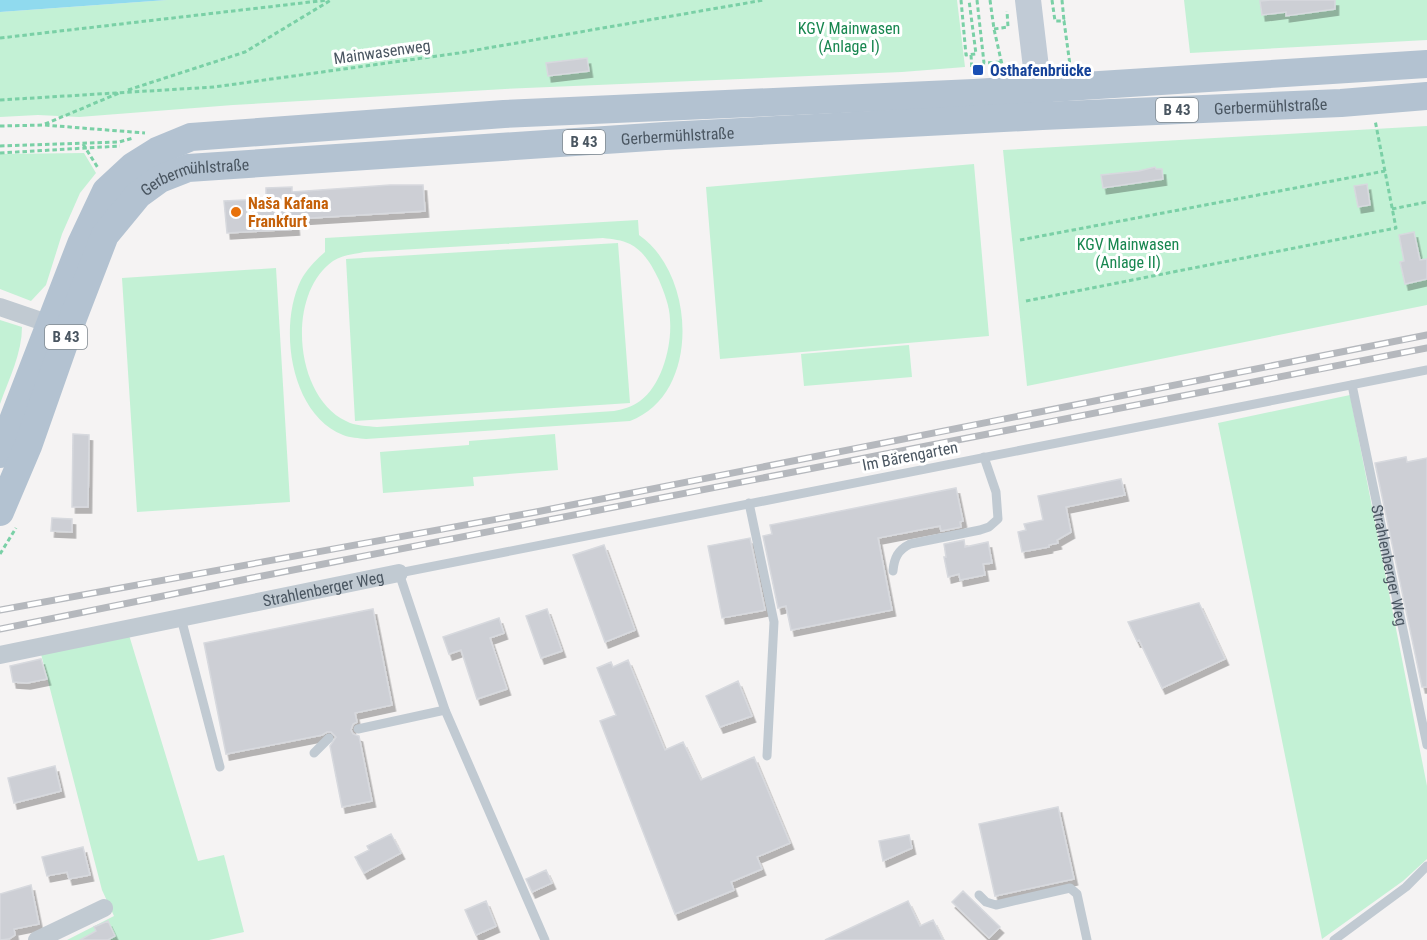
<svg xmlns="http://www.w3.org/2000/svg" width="1427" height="940" font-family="'Roboto Condensed',sans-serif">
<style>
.green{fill:#c3f1d5;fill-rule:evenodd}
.water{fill:#90daee}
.building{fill:#cdcfd5;stroke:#d7d9de;stroke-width:1.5;filter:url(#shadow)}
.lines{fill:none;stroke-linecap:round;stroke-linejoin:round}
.path{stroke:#7ad0a6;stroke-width:3;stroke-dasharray:4.5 3;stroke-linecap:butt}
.lane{stroke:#c1cad2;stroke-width:9}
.street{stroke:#c1cad2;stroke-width:18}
.secondary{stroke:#c1cbd6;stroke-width:26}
.primary{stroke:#b3c2d1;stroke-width:28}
.rail-casing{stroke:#b5b8bd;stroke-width:7}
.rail{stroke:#fff;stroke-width:4.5;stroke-dasharray:14;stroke-linecap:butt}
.transit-dot{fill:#1a4fb4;stroke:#fff;stroke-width:2}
.food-dot{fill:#e8710a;stroke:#fff;stroke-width:2}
.labels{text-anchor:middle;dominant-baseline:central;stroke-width:6;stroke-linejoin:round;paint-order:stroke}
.shield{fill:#fff;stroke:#808990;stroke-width:1.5}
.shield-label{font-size:15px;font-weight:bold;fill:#4a5661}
.park-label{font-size:16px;fill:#17864f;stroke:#fff}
.street-label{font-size:16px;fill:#4a5661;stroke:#fff}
.transit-label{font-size:16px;font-weight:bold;fill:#164399;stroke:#fff;text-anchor:start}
.food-label{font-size:16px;font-weight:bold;fill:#c56008;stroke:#fff;text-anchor:start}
</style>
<defs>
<filter id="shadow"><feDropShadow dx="3.5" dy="6" stdDeviation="0" flood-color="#0004"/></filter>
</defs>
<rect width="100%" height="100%" fill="#f5f3f3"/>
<path class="green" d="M167,0H957L965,67L902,72L505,89L233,105L79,117L38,115L0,117V12Z
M1184,0H1427V40L1190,53Z
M1427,126V305L1027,386L1003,150Z
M84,153L96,173L80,193L62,234L46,285L31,301L0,289V154Z
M974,164L989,336L720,359L706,187Z
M638,220L639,235C696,274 701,395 630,421L366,439C359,438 350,438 343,435C290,414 278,326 301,280C307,269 316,260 325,252V238ZM603,238C612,239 622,240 630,244C645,252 652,266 659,280C664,292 670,307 670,320C672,346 662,385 640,401C632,407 624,409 614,411L377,427C367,426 355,426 346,421C294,396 286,294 333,261C342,255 355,254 364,252Z
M618,243L630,403L355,421L346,259Z
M276,268L290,502L137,512L122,278Z
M0,320L22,327C22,353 9,379 0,404Z
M909,345L912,377L804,386L801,354Z
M1350,395L1427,786V859L1403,881L1322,939L1218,423Z
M555,434L558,470L473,477L474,486L383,493L380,452L469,445V441Z
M129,635L198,861L224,855L244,932L209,940H67L114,916L102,890L41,654Z"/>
<path class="water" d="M0,0H167L0,12Z"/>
<path class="building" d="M1271,0H1335V9L1286,16V12L1262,15L1260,1Z
M587,58L589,71L548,76L546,63Z
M1155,167L1156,169H1162L1163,179L1103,188L1101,175L1139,171Z
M1367,184L1370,205L1358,207L1354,186Z
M390,185H423L425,211L295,219L296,229L227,233L224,201L266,199V188L292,187V192Z
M1414,232L1420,260L1427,259V279L1405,284L1400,262L1404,261L1399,235Z
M73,434L89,435L88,507H72Z
M1406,457L1407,462L1427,458V687H1422L1375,463Z
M1121,479L1125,495L1066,507L1071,532L1057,540L1058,543L1049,545V547L1022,552L1018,532L1026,530L1024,524L1043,520L1038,496Z
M956,488L963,521L960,522L961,527L941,531L940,526L878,538L892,610L791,630L786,606L778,608L763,536L772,534L770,525Z
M52,518L72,519V532L51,531Z
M750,538L765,610L722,618L708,546Z
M964,540L965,547L988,542L992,563L983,564L985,575L960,580L959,574L948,577L944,557H946L944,544Z
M604,545L635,630L605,642L573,555Z
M1199,603L1225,659L1162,688L1139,640L1137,641L1128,622Z
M373,609L392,705L355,713L357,722L353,724L351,730L353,734L359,736L372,801L342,807L330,746L336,737L331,732H327L322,735L226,754L204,643Z
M547,609L562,651L541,658L526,616Z
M499,618L504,633L490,638L507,689L477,699L461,650L449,654L443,637Z
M41,659L47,679L27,683L13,682L10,666Z
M628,660L665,750L683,742L701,780L754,757L790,843L757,857L762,869L731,882L734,890L675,914L600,721L616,715L597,668L611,662L613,667Z
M738,681L752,716L720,727L706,696Z
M55,766L61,791L14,803L8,778Z
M1058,807L1074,879L995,896L979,824Z
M391,834L401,853L364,873L355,857L369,850L367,846Z
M909,835L912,848L883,861L879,841Z
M83,847L90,875L69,879L67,872L47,876L42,857Z
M546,870L552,883L532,892L526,879Z
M31,885L39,924L14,929L15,935L9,939L0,940V894Z
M963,891L1000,927L989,938L952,902Z
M486,901L496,926L476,935L465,910Z
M908,901L920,926L933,920L943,940H825Z
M108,921L115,936L108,940H80L96,931L94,927Z"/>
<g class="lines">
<path class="path" d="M961,0L966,55L976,54L969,0
M977,0L984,63L1002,62
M990,0L994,29L1003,69
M1052,0L1055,21H1064L1070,65
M1062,0L1064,21
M994,29L1008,27L1007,11
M0,38L328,0
M971,55L972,70
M128,90L245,52L331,0
M0,100L214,87L459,53L764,0
M45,124L119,93
M0,126L44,125L145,133
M83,144L98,168
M0,146L119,142L133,138
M0,153L120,146
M1392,209L1427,202
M1020,240L1385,171
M1026,301L1396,228L1375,120
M0,554L16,528"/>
<g class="lane">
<path id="s1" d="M1352,385L1427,745"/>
<path d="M749,503L774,622L767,756"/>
<path d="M893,571C894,558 898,550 910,544L980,530L989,527L998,519L996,492L984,457"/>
<path d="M181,618L220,767"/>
<path d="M358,729L445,710"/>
<path d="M314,753L329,738"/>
<path d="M979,895L986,902L996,905L1070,888L1077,894L1087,940"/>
<path d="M545,940L445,710L399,573L1427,370"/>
<path d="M1334,940L1406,887L1427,866"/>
</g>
<g class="street">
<path d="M0,307L50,324L60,321"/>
<path id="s2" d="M0,655L399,573"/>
<path d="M37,940L104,908"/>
</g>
<path class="secondary" d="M1028,0L1041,110"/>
<g class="primary">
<path d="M0,454L81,244L106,191L133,166L157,151L191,137L504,114L974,93L1427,64"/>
<path id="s3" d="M0,512L28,446L73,318L105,235L138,195L160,179L188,168L665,136L1042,116L1341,103L1427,96"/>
</g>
<g class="rail-casing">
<path id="rail" d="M0,610L536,512L1427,335
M0,629L252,578L1427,348"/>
</g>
<use href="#rail" class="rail"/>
</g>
<rect class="transit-dot" x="972" y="64" width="12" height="12" rx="3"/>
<circle class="food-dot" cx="236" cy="212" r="6"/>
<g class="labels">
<g class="shield">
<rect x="1156" y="98" width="42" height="24" rx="4.5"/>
<rect x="563" y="130" width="42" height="24" rx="4.5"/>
<rect x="45" y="325" width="42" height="24" rx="4.5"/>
</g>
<g class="shield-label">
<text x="1177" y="110">B 43</text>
<text x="584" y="142">B 43</text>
<text x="66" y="337">B 43</text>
</g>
<g class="park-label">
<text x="849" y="28">KGV Mainwasen<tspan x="849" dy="18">(Anlage I)</tspan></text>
<text x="1128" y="244">KGV Mainwasen<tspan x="1128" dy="18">(Anlage II)</tspan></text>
</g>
<g class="street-label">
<text transform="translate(382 52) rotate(-8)">Mainwasenweg</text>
<text stroke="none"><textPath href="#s3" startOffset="1490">Gerbermühlstraße</textPath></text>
<text stroke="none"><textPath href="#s3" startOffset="896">Gerbermühlstraße</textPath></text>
<text stroke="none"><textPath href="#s3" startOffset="410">Gerbermühlstraße</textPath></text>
<text transform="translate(910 456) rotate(-11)">Im Bärengarten</text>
<text stroke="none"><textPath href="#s1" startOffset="184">Strahlenberger Weg</textPath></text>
<text stroke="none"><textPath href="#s2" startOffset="330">Strahlenberger Weg</textPath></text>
</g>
<g class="transit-label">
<text x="990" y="70">Osthafenbrücke</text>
</g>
<g class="food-label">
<text x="248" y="203">Naša Kafana<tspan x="248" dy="18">Frankfurt</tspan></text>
</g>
</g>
</svg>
